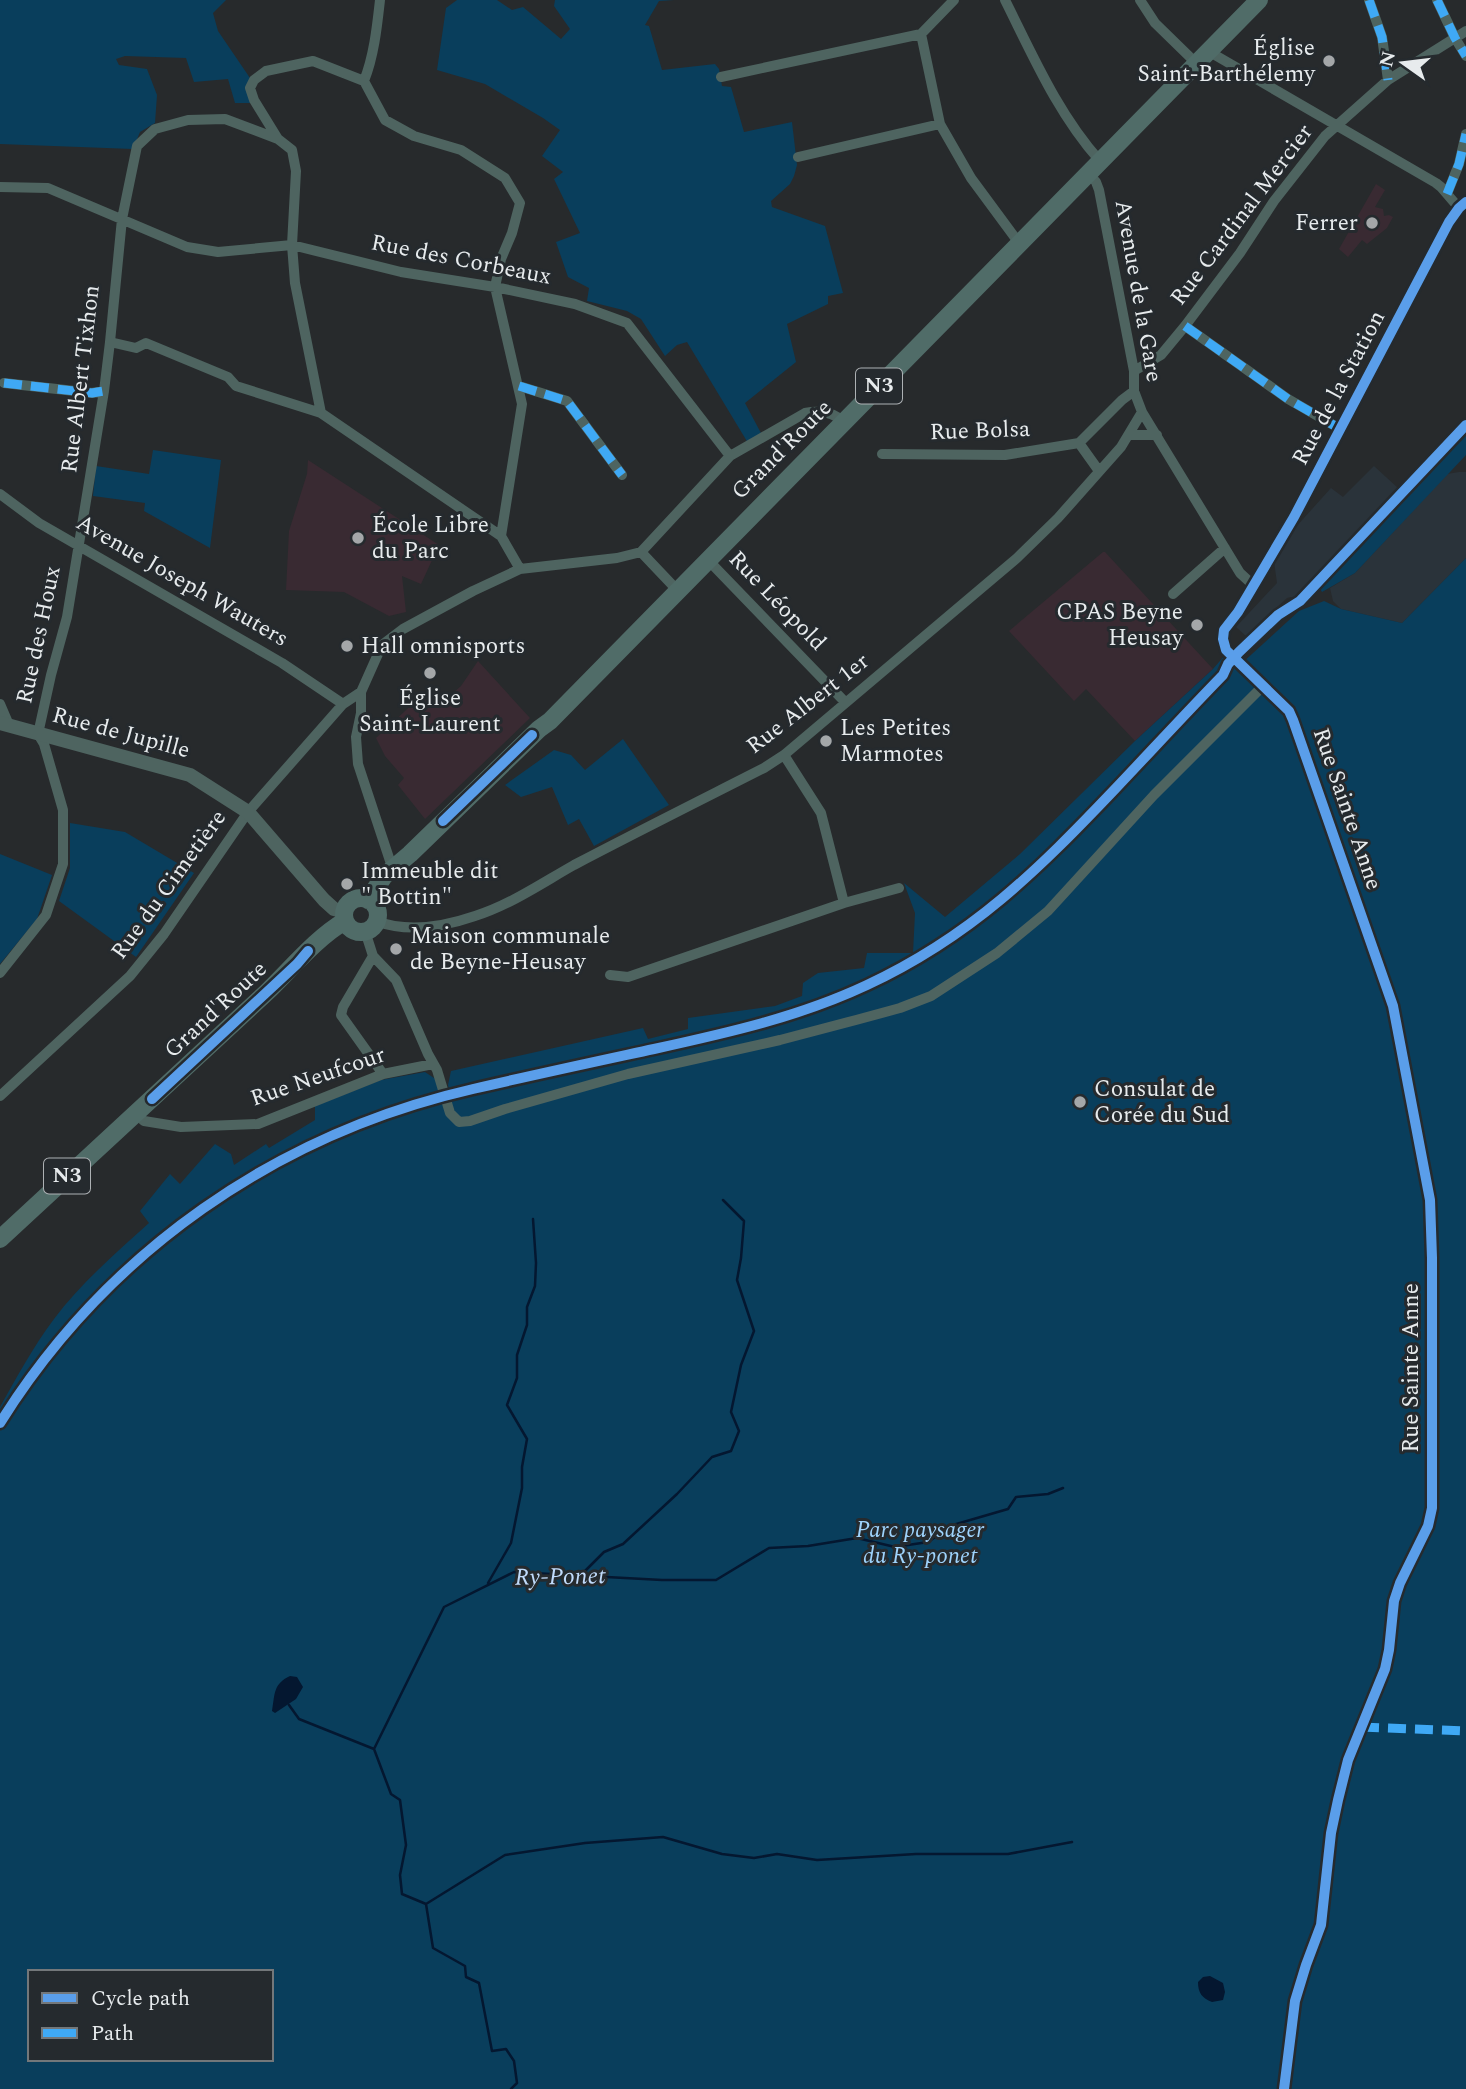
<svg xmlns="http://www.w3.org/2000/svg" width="1466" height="2089" font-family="Spectral,serif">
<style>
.built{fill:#2a333a}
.education{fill:#392a32}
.green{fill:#093e5c;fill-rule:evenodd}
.water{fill:#041730}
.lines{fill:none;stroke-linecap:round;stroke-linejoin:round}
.stream{stroke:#041730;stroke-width:2.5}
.minor{stroke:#4e6460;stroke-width:10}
.tertiary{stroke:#4e6460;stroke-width:14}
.primary{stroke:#506c68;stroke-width:18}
.quiet{stroke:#3fa9f5;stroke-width:9;stroke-dasharray:18 9;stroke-linecap:butt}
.cycleway-casing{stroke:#252a2e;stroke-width:15}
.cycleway{stroke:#5a9eea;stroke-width:10}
.poi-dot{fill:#a4a7a9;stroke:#252a2e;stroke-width:2.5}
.labels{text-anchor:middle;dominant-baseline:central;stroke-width:6;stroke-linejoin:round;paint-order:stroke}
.shield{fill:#252a2e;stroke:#adb1b4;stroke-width:2}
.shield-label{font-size:21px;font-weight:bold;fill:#e7ebed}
.poi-label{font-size:23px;fill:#e7ebed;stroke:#252a2e;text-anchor:start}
.street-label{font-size:23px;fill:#e7ebed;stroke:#252a2e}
.park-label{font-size:23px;font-style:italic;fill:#9ed3fc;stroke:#252a2e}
.water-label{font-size:24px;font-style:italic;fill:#c0dbfb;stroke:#252a2e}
</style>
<rect width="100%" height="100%" fill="#272a2c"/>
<path class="built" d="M1374,466L1399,489L1326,571L1297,599L1291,597L1287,598L1246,636L1236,627L1277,583L1274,561L1295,528L1331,488L1343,497Z
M1459,472H1466V558L1402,623L1341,609L1333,601L1330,588L1355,573L1447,474Z"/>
<path class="education" d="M1376,184L1385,190L1375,207L1383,209L1384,216L1389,215L1393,217L1387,228L1367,244L1362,240L1348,257L1339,249Z
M308,460L439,545L421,584L402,576L406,612L389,616L344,592L286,590L289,531L307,474Z
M1103,552H1105L1213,669L1135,741L1086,689L1074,701L1009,631Z
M478,661L530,718L425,819L398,785L404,778L385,756L376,738L419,698L432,701L446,699L461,686Z"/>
<path class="green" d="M0,0H226L213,13L218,31L250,78L253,103H235L228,79L194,82L186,58L125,56L116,59L119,65L147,69L157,95L155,123L140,132L133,149L0,144Z
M457,0H497L512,10L523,7L561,39L570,29L554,6L555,0H674L659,1L645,25L649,26L662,70L715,64L719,69L722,86L731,87L744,132L792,122L797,165L794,176L790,184L771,201L772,207L825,226L843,293L828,296V304L787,324L796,362L745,403L762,435L748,443L687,342L677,345L665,356L641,319L627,311L587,301L589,288L568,277L556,242L580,233L554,179L563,172L542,156L560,130L543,118L485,84L437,70L446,8Z
M1466,435V455L1355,573L1322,592L1319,587Z
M153,450L221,460L210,548L144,511L145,503L93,496L96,466L149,474Z
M1466,558V2089H0V1407C17,1377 33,1347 54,1319C80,1284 117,1252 149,1223L140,1211L170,1174L180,1184L215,1144L231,1154L234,1165L266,1144L269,1148L315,1120V1106L381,1080L425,1072L437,1080L443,1100L451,1097L448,1085L451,1071L643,1028L648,1039L688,1029V1018L775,1006L802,996L803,983L818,973L864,968L867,953H913L915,913L904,883L945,917L1020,854L1135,741L1213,669L1225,655L1241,664L1299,611L1324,601L1341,609L1402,623ZM30,1972H271V2059H30Z
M623,739L669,805L594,846L579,819L568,825L552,787L521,797L505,785L554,750L571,755L585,770Z
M70,823L125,832L194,873L136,957L59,901L70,868Z
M0,854L52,875L37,919L0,964Z"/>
<path class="water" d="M290,1676L297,1677L303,1687L296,1699L275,1713L272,1711C275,1694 273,1684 290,1676Z
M1210,1976L1223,1983L1225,1992L1223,2000L1212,2002C1202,1998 1198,1993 1198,1982L1203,1977Z"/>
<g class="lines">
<path class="stream" d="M580,1576L604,1552L623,1544L677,1494L712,1457L731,1451L739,1431L731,1412L741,1365L754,1331L737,1280L741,1258L744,1221L723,1200
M488,1583L511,1543L522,1488V1467L527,1439L507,1405L517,1378V1355L527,1325V1307L535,1286L536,1263L533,1219
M289,1705L299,1719L374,1749
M426,1904L505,1855L585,1843L663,1837L722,1854L754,1858L777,1854L817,1860L916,1854H1008L1072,1842
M511,2089L517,2083L514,2061L506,2049L492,2051L479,1983L466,1977L465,1966L433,1948L426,1904L402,1894L400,1875L406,1845L400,1800L391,1794L374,1749L444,1607L514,1572L662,1580H716L769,1548L808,1546L857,1538L895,1547L928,1542L953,1525L1008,1509L1016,1497L1048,1494L1063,1488"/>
<path class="minor" d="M380,0C377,27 374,56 364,81L313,61L266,71L254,80L250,88L254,100L278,139L292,150L296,171L292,245L295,283L321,413L501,536L520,569
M954,0L921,34L940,124L971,178L1019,243
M1005,0C1033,56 1058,114 1100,161
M1140,0L1155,23L1196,63
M1369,0L1382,37L1388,80
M1437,0L1455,38L1466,56
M1208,51L1436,183L1441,187L1459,208
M721,77L921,34
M364,81L385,120L414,136L461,150L505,178L520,203L512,233L501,259L495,287L522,404L501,536
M798,157L940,124
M1088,173L1096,182L1099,190L1134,371V391L1142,412L1240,573L1253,585
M0,187L48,188L187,247L218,252L292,245L401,272L495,287L575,304L627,323L730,456
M1447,194L1459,164L1466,134
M1185,326L1288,399L1342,430
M110,342L136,348L146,343L228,377L236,386L321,413
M1134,371L1161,355L1185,326L1240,253L1274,201L1325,136L1388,80L1466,31
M4,383L92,393L104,391
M519,386L567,401L622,475
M1129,435H1157
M882,454L1005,455L1079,443
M1099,471L1079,443L1122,400L1134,391
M0,494L39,523L282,663L343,704
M641,552L730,456L805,413C820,410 833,412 844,422
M708,560L845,702
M1173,594L1225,548
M0,704L9,725
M784,755L821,813L844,903
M393,870L358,764L356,737L361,713V692L382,645L403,629L473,591L520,569L617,558L641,552L678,591
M376,921C408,933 443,927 475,916C510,905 542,883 574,865C637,832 701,800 764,768L784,755L1017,558L1058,518L1121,447L1142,412
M365,931L373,956L396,980L428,1054L437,1070L450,1113L459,1122L470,1121L505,1109L628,1074L780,1040L856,1020L900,1008L931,996L997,953L1048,911L1154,795L1263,686
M373,956L343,1007L341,1015L383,1074
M0,973L46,915L63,864V810L44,744L38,734L51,675L67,617L104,391L110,342L122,219L137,146L155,129L188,120L225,119L278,139
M610,975L628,977L844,903L899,888
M0,1096L130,976L164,934L248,812L343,704L361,692
M135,1113L144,1121L181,1127L258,1124L383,1074L433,1064
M1284,2089L1295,2001L1306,1965L1321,1925L1331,1833L1338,1800L1348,1760L1385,1669L1389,1650L1394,1601L1400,1583L1428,1526L1432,1508V1258L1430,1200L1393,1006L1293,720L1289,711L1226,650L1223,639L1224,630L1238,612L1294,517L1449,222L1459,208L1466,202"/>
<path class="tertiary" d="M0,723L190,775L248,812L324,900L334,909L345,912"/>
<path class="primary" d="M344 915a17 17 0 1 1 34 0a17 17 0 1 1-34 0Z
M368,900L384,876L410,854L539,729L550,721L1259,0
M0,1239L267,992C291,969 316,938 345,921"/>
<path class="quiet" d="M1369,0L1382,37L1388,80
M1437,0L1455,38L1466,56
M1447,194L1459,164L1466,134
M1185,326L1288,399L1342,430
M4,383L92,393L104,391
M519,386L567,401L622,475
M1361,1727L1466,1731"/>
<g class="cycleway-casing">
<path id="cycleway" d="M443,821L532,735
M152,1099L297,964L308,951
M0,1423C107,1252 276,1134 473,1089C533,1075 594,1062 654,1049C727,1033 799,1017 867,985C972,936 1038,870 1116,788C1152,750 1187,712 1223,675L1228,664L1239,652L1278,615L1300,601L1466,425
M1284,2089L1295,2001L1306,1965L1321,1925L1331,1833L1338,1800L1348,1760L1385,1669L1389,1650L1394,1601L1400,1583L1428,1526L1432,1508V1258L1430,1200L1393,1006L1293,720L1289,711L1226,650L1223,639L1224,630L1238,612L1294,517L1449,222L1459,208L1466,202"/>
</g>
<use href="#cycleway" class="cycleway"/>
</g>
<g class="poi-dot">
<circle cx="1329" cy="61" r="7"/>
<circle cx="1372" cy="223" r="7"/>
<circle cx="358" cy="538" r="7"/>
<circle cx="1197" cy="625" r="7"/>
<circle cx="347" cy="646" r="7"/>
<circle cx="430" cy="673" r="7"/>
<circle cx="826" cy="741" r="7"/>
<circle cx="347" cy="884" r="7"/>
<circle cx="396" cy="949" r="7"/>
<circle cx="1080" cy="1102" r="7"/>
</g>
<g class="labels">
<g class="shield">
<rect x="856" y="368.5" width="46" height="35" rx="5"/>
<rect x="44" y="1158.5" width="46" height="35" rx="5"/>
</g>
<g class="shield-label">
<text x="879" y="386">N3</text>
<text x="67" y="1176">N3</text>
</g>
<g class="poi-label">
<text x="1315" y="48" text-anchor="end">Église<tspan x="1315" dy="26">Saint-Barthélemy</tspan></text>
<text x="1358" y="223" text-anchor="end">Ferrer</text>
<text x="372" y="525">École Libre<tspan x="372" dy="26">du Parc</tspan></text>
<text x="1183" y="612" text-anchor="end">CPAS Beyne<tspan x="1183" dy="26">Heusay</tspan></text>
<text x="361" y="646">Hall omnisports</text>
<text x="430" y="698" text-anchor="middle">Église<tspan x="430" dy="26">Saint-Laurent</tspan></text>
<text x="840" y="728">Les Petites<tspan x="840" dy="26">Marmotes</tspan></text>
<text x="361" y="871">Immeuble dit<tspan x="361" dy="26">" Bottin"</tspan></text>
<text x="410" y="936">Maison communale<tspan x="410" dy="26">de Beyne-Heusay</tspan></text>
<text x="1094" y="1089">Consulat de<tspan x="1094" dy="26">Corée du Sud</tspan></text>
</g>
<g class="street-label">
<text transform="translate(1242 215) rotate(-53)">Rue Cardinal Mercier</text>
<text transform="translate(461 260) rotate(11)">Rue des Corbeaux</text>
<text transform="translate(1138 291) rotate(80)">Avenue de la Gare</text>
<text transform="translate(81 379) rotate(-83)">Rue Albert Tixhon</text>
<text transform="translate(1339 388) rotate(-62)">Rue de la Station</text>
<text transform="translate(980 431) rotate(-2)">Rue Bolsa</text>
<text transform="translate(782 450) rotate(-45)">Grand'Route</text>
<text transform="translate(182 581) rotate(30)">Avenue Joseph Wauters</text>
<text transform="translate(777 601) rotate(46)">Rue Léopold</text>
<text transform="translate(39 635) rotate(-78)">Rue des Houx</text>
<text transform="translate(808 704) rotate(-38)">Rue Albert 1er</text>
<text transform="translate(121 733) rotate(15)">Rue de Jupille</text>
<text transform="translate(1347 809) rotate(71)">Rue Sainte Anne</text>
<text transform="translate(169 885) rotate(-54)">Rue du Cimetière</text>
<text transform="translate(216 1010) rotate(-43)">Grand'Route</text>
<text transform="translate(318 1077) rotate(-19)">Rue Neufcour</text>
<text transform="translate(1411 1368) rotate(-90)">Rue Sainte Anne</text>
</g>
<g class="park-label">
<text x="920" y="1530">Parc paysager<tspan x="920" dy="26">du Ry-ponet</tspan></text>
</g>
<g class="water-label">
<text transform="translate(560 1577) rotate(-1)">Ry-Ponet</text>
</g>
</g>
<rect x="28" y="1970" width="245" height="91" fill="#252a2e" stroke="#73777a" stroke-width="2"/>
<rect x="42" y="1993" width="35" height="10" fill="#5a9eea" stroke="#73777a" stroke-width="2"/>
<text x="91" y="2005" font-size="21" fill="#e7ebed">Cycle path</text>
<rect x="42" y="2028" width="35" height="10" fill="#3fa9f5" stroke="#73777a" stroke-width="2"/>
<text x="91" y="2040" font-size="21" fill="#e7ebed">Path</text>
<g transform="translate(1403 63) rotate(284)" stroke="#252a2e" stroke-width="5" paint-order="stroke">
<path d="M0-5L12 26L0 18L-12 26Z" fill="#e7ebed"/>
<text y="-10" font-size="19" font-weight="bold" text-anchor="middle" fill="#e7ebed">N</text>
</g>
</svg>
